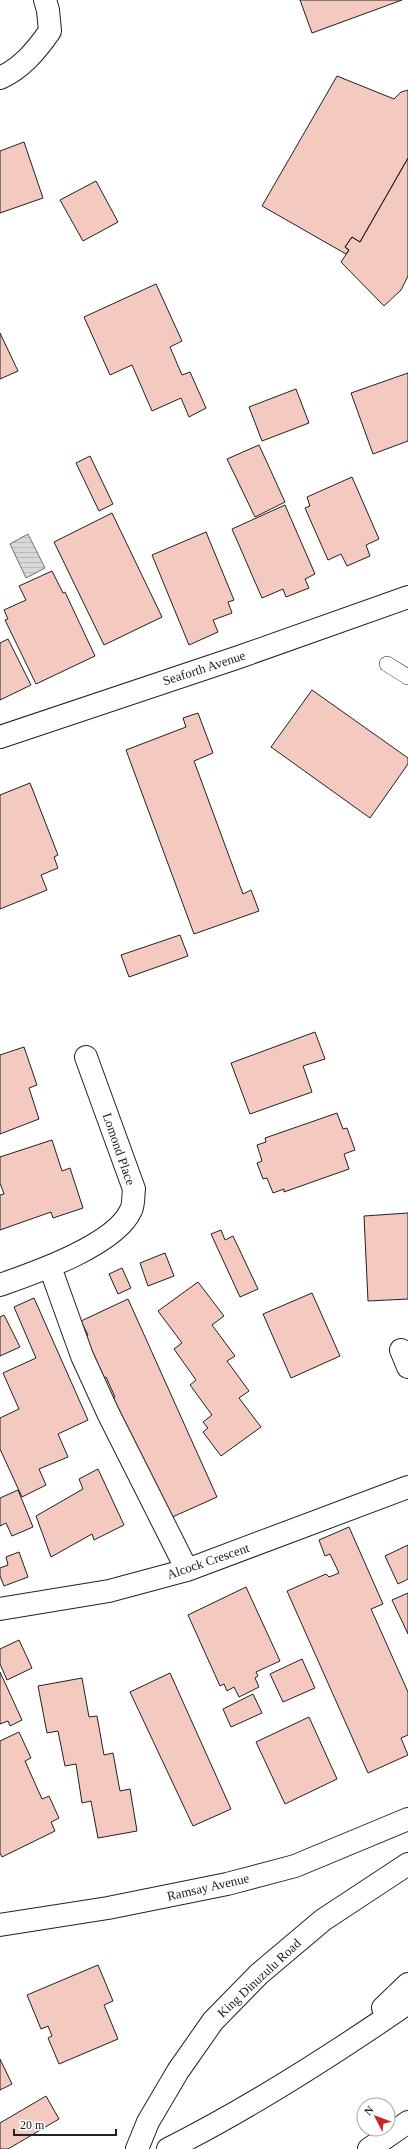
<svg xmlns="http://www.w3.org/2000/svg" width="408" height="2149" font-family="'Times New Roman',serif">
<style>
.water{fill:url(#water-rules);stroke:#6f6f6f}
.building{fill:#f3c9c0;stroke:#222}
.lines{fill:none;stroke-linecap:round;stroke-linejoin:round}
.service-casing{stroke:#222;stroke-width:16}
.minor-casing{stroke:#222;stroke-width:24}
.secondary-casing{stroke:#222;stroke-width:24}
.motorway-casing{stroke:#222;stroke-width:24}
.service{stroke:#fff;stroke-width:15}
.minor{stroke:#fff;stroke-width:22}
.secondary{stroke:#fff;stroke-width:22}
.motorway{stroke:#fff;stroke-width:22}
.labels{text-anchor:middle;dominant-baseline:central;stroke-width:3;stroke-linejoin:round;paint-order:stroke}
.street-label{font-size:13px;fill:#222;stroke:#fff}
</style>
<defs>
<pattern id="water-rules" width="6" height="5" patternUnits="userSpaceOnUse"><rect width="6" height="5" fill="#d9d9d9"/><path d="M0 2.5h6" fill="none" stroke="#bababa"/></pattern>
</defs>
<rect width="100%" height="100%" fill="#fff"/>
<path class="water" d="M28,534L45,568L26,578L10,544Z"/>
<path class="building" d="M300,0H402L312,33Z
M337,76L394,99L401,92L408,90V158L360,242L352,237L345,247L349,250L346,254L262,206Z
M24,142L43,198L0,213V151Z
M408,158V276L401,290L384,306L341,262L349,250L345,247L352,237L360,242Z
M96,181L118,222L83,241L60,200Z
M156,284L182,341L170,347L182,375L190,372L206,408L189,417L181,398L152,411L132,365L110,375L84,317Z
M0,333L18,371L0,379Z
M408,373V441L373,454L351,393Z
M296,389L309,423L262,441L249,407Z
M259,445L285,502L255,517L227,459Z
M90,456L113,504L99,511L76,463Z
M352,477L379,539L366,545L370,556L347,566L341,554L328,560L305,508L310,506L307,497Z
M285,505L315,574L305,579L309,588L286,597L283,589L262,598L232,529Z
M112,513L162,617L104,645L54,542Z
M206,532L234,600L228,602L232,613L213,620L218,632L189,645L152,555Z
M52,571L63,593L65,592L95,656L36,684L5,620L8,619L4,610L26,600L19,586Z
M8,639L31,685L0,700V643Z
M312,690L408,758V764L370,818L271,747Z
M198,713L213,753L194,761L243,894L251,890L259,911L194,934L126,750L186,727L183,718Z
M30,783L58,855L54,857L58,868L41,875L47,890L0,909V795Z
M180,935L188,956L129,977L121,955Z
M315,1032L325,1059L303,1066L312,1092L250,1114L231,1063Z
M24,1047L37,1085L29,1088L39,1119L0,1134V1055Z
M337,1113L343,1129L347,1128L355,1150L344,1154L349,1169L284,1192V1189L273,1193L267,1178L263,1179L257,1163L262,1161L257,1145L266,1142L265,1138Z
M52,1140L62,1171L70,1168L83,1208L53,1218L51,1212L0,1230V1195L4,1194L0,1183V1157Z
M408,1213V1299L368,1301L364,1216Z
M221,1230L225,1240L233,1236L258,1289L240,1297L211,1234Z
M165,1253L174,1276L148,1286L140,1263Z
M122,1268L131,1288L118,1294L109,1274Z
M198,1282L224,1316L212,1325L235,1356L227,1361L249,1391L239,1398L261,1427L221,1456L203,1432L208,1428L203,1422L212,1415L190,1385L196,1380L174,1349L182,1343L158,1311Z
M312,1293L340,1356L291,1378L263,1314Z
M34,1298L88,1420L58,1434L68,1457L39,1469L46,1485L22,1497L0,1449V1418L19,1409L3,1373L36,1358L14,1307Z
M128,1299L217,1497L168,1519L110,1400L115,1397L106,1377L102,1379L83,1337L88,1335L81,1321Z
M4,1315L20,1347L0,1356V1317Z
M98,1469L124,1525L94,1540L92,1534L51,1557L36,1516L83,1489L79,1479Z
M18,1490L33,1527L12,1536L6,1523L0,1526V1498Z
M349,1527L383,1604L371,1609L408,1692V1735L401,1738L408,1755L368,1773L287,1591L326,1574L329,1577L339,1573L330,1554L325,1556L319,1540Z
M408,1545V1579L398,1584L385,1556Z
M19,1552L28,1577L4,1586L0,1576V1568L8,1565L6,1557Z
M246,1587L280,1661L256,1672L258,1676L255,1678L259,1687L239,1697L234,1687L227,1691L224,1684L220,1686L188,1615Z
M408,1593V1634L392,1600Z
M19,1640L32,1668L7,1680L0,1664V1649Z
M302,1659L315,1688L283,1702L270,1674Z
M0,1672L22,1720L10,1726L8,1721L0,1724Z
M170,1673L231,1809L193,1826L130,1692Z
M82,1678L89,1717L97,1716L104,1755L113,1753L120,1791L130,1789L137,1831L98,1838L91,1801L82,1803L76,1764L65,1766L58,1731L47,1733L38,1686Z
M253,1694L262,1713L231,1727L223,1709Z
M309,1717L337,1779L285,1804L256,1742Z
M19,1732L31,1758L25,1761L42,1799L49,1796L59,1818L51,1822L55,1831L2,1857L0,1853V1741Z
M98,1965L113,2001L104,2005L118,2039L59,2064L48,2038L52,2036L48,2026L41,2029L27,1995Z
M0,2059L12,2084L0,2090Z
M46,2096L59,2119L8,2149H0V2123Z"/>
<g class="lines">
<g class="service-casing">
<path id="service" d="M387,664L408,677"/>
</g>
<g class="minor-casing">
<path id="minor" d="M0,78C22,68 36,51 50,31L48,10L45,0
M0,737L239,657L408,597
M50,1267L82,1356L108,1413L187,1570
M0,1285C34,1273 116,1245 131,1210C134,1204 133,1195 134,1189L86,1057
M401,1350L408,1367
M0,1609L109,1591L187,1570L408,1487
M0,1925L108,1908L227,1884L295,1866L408,1819"/>
</g>
<g class="secondary-casing">
<path id="secondary" d="M137,2149L148,2122L178,2071L213,2021L259,1974L323,1920L408,1864"/>
</g>
<g class="motorway-casing">
<path id="motorway" d="M383,2008L408,1984
M168,2149C252,2107 331,2056 408,2003
M369,2149L408,2122"/>
</g>
<use href="#service" class="service"/>
<use href="#minor" class="minor"/>
<use href="#secondary" class="secondary"/>
<use href="#motorway" class="motorway"/>
</g>
<g class="labels">
<g class="street-label">
<text transform="translate(204 668) rotate(-18)">Seaforth Avenue</text>
<text transform="translate(119 1149) rotate(71)">Lomond Place</text>
<text transform="translate(208 1561) rotate(-19)">Alcock Crescent</text>
<text transform="translate(208 1887) rotate(-13)">Ramsay Avenue</text>
<text transform="translate(259 1978) rotate(-43)">King Dinuzulu Road</text>
</g>
</g>
<g transform="translate(376 2117) rotate(312)"><circle r="19" fill="#ffffff" stroke="#a7a7a7"/>
<path d="M0-3L7 15L0 10L-7 15Z" fill="#c62828"/>
<text y="-6" font-size="11" font-weight="bold" text-anchor="middle" fill="#222222">N</text>
</g>
<path d="M14 2129v6h102v-6" fill="none" stroke="#222222" stroke-width="2"/>
<text x="20" y="2129" font-size="12" fill="#222222" stroke="#ffffff" stroke-width="3" paint-order="stroke">20 m</text>
</svg>
